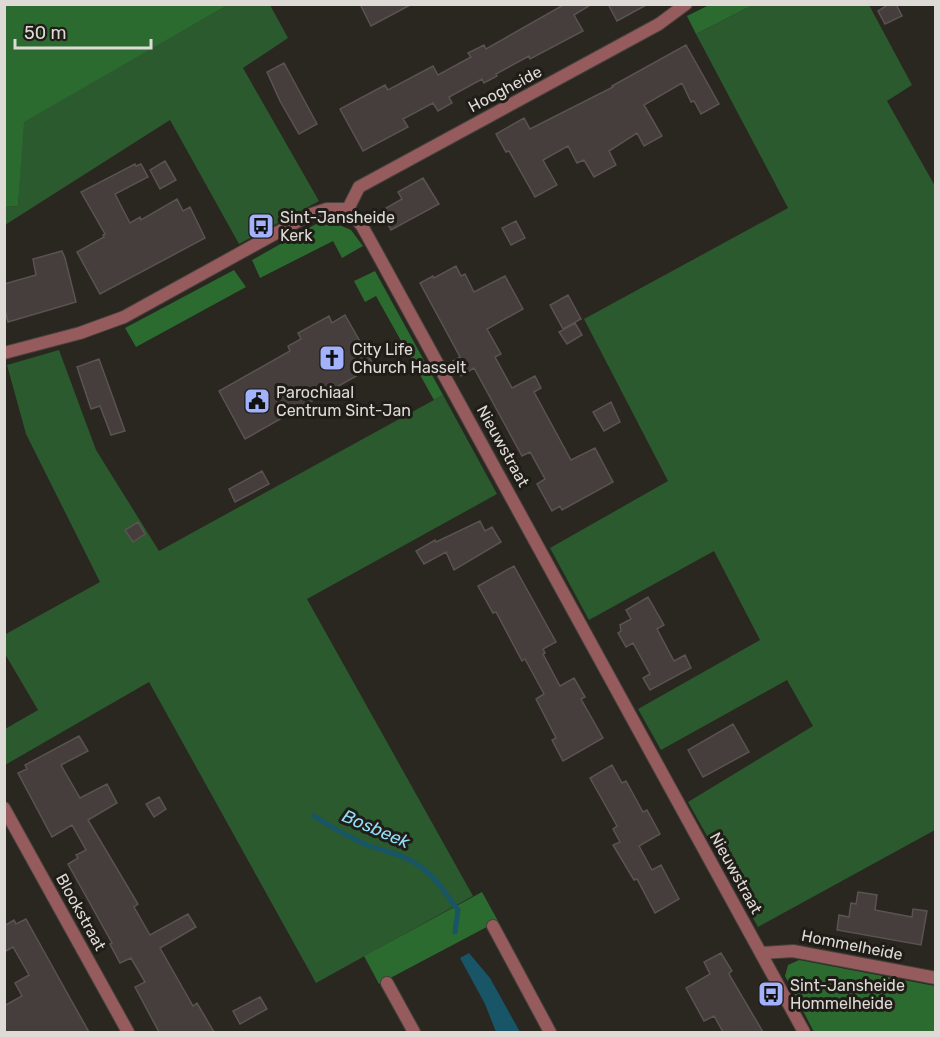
<svg xmlns="http://www.w3.org/2000/svg" width="940" height="1037" font-family="Rubik,sans-serif">
<style>
.green{fill:#2b5a2e}
.forest{fill:#2b6b30}
.water{fill:#185567}
.lines{fill:none;stroke-linecap:round;stroke-linejoin:round}
.stream{stroke:#185567;stroke-width:5}
.building{fill:#463e3d;stroke:#5b5252;stroke-width:1.5}
.minor-casing{stroke:#47433d;stroke-width:14}
.minor{stroke:#965b5d;stroke-width:12}
.labels{text-anchor:middle;dominant-baseline:central;stroke-width:6;stroke-linejoin:round;paint-order:stroke}
.street-label{font-size:16px;fill:#dedbd7;stroke:#201c17}
.poi-label{font-size:16px;fill:#dedbd7;stroke:#201c17;text-anchor:start}
.water-label{font-size:18px;font-style:italic;fill:#91def9;stroke:#201c17}
</style>
<rect width="100%" height="100%" fill="#2a2620"/>
<path class="green" d="M228,5H270L288,38L243,68L319,201L239,244L170,120L5,225V207L18,206L23,122Z
M753,5H869L912,85L887,101L935,186V830L758,927L688,802L813,726L787,680L661,750L638,709L760,640L714,551L589,620L550,548L668,481L584,319L788,208L696,34Z
M59,350L96,450L159,551L443,395L497,494L307,599L473,896L316,983L149,682L5,765V729L38,710L5,654L4,635L100,582L26,434L7,365Z"/>
<path class="forest" d="M4,5L5,4L228,5L24,122L18,206L5,207Z
M709,5V4L753,5L696,34L687,16Z
M325,219L351,230L363,246L342,258L333,241L260,278L252,260Z
M234,270L246,287L136,347L125,328Z
M375,271L443,395L434,400L376,296L365,302L354,281Z
M482,892L498,921L379,984L364,956Z
M799,960L935,986V1032H814L785,976L788,965Z"/>
<path class="water" d="M469,953L490,978L520,1032H496L485,1004L460,958Z"/>
<g class="lines">
<path class="stream" d="M314,816C331,827 348,837 367,845C384,851 402,854 418,865C435,876 446,894 458,910L455,932"/>
</g>
<path class="building" d="M360,4H412L371,26Z
M565,4H592L574,15L583,31L530,59L529,56L496,74L497,76L484,83L482,79L449,97L452,103L438,111L433,103L403,119L408,127L363,151L340,109L385,85L388,90L433,66L438,75L471,57L468,53L484,45L486,49Z
M608,4H648L617,21Z
M889,4H896L902,16L885,24L878,11Z
M686,45L719,104L701,114L694,101L691,102L682,83L644,105L662,136L644,146L637,133L609,151L616,165L594,177L584,160L577,163L568,146L543,160L557,185L535,197L509,151L506,152L496,134L524,118L530,129L613,87L612,86Z
M284,63L317,124L299,134L280,101L267,72Z
M165,161L176,180L160,189L150,170Z
M135,164L136,166L141,164L148,177L115,194L130,223L140,217L141,220L177,199L183,211L190,207L205,238L100,294L77,252L104,237L103,235L105,234L81,192Z
M423,178L439,204L391,230L381,211L402,199L398,192Z
M516,221L525,238L511,245L502,228Z
M62,251L65,258L76,302L8,322L4,306V284L36,275L33,259Z
M456,266L461,276L465,274L474,292L505,276L523,309L487,329L501,354L495,357L512,388L535,376L541,388L534,392L571,460L595,448L613,482L562,510L560,506L552,511L537,484L545,479L530,452L522,456L474,368L461,376L453,361L460,357L420,283L433,276L434,278Z
M568,295L581,319L563,329L550,305Z
M345,315L374,366L245,439L219,391L290,351L288,346L301,339L298,333L329,316L332,323Z
M575,323L582,335L567,344L559,332Z
M99,359L125,431L111,435L100,406L91,409L77,367Z
M611,402L620,422L604,431L593,412Z
M262,471L269,484L235,502L229,489Z
M480,521L485,531L492,527L501,542L454,570L446,552L424,564L416,551L435,540L436,542Z
M138,522L145,534L133,542L125,530Z
M514,566L556,642L543,649L545,653L543,654L560,686L574,678L585,697L581,699L603,738L563,761L552,740L556,738L536,699L544,694L525,659L522,661L496,612L493,613L478,586Z
M648,597L664,625L657,629L674,661L685,655L691,668L650,690L643,678L650,674L633,643L626,647L618,633L621,631L620,625L631,619L626,610Z
M733,724L749,752L703,777L688,750Z
M79,736L88,751L61,765L80,798L107,784L117,803L88,820L138,904L134,907L150,935L188,914L196,927L160,948L193,1006L197,1003L214,1032H159L135,987L145,982L131,958L120,963L110,944L112,943L68,864L78,858L76,855L86,850L72,825L52,837L18,773L27,769L25,765Z
M612,765L622,783L626,781L643,812L647,810L660,834L639,846L652,870L661,865L679,899L655,913L637,879L634,880L613,845L620,842L613,829L617,826L590,778Z
M159,797L166,809L154,817L146,804Z
M858,892L877,895L875,910L912,917L913,909L927,911L921,945L837,930L839,915L849,917L851,903L856,904Z
M26,919L61,982L89,1032H4V1006L22,996L15,983L29,975L13,947L4,952V926L14,920L16,924Z
M721,953L732,971L729,973L730,976L763,1032H723L714,1016L704,1021L686,988L710,974L704,962Z
M260,997L267,1009L240,1024L233,1011Z"/>
<g class="lines">
<g class="minor-casing">
<path id="minor" d="M348,209L362,226L377,253L804,1032
M348,209L359,187L659,24L686,4
M4,353L80,333L124,317L309,215L327,209H348
M4,808L128,1032
M493,926L550,1032
M761,953L793,951L936,978
M387,983L414,1032"/>
</g>
<use href="#minor" class="minor"/>
</g>
<defs>
<g id="bus-square" transform="scale(1.35)"><rect x="-9" y="-9" width="18" height="18" rx="4" fill="#a2b2fd" stroke="#201c17"/><path d="M-5-6H5V4H4V6H2V4H-2V6H-4V4H-5ZM-3.5-4V0h7V-4ZM-3.5 1.2v1.5H-2V1.2ZM2 1.2v1.5H3.5V1.2Z" fill="#111"/></g>
<g id="church-square" transform="scale(1.35)"><rect x="-9" y="-9" width="18" height="18" rx="4" fill="#a2b2fd" stroke="#201c17"/><path d="M-1.2-6h2.4v3.5h3.3v2.4h-3.3V6h-2.4V-.1h-3.3v-2.4h3.3Z" fill="#111"/></g>
<g id="civic-square" transform="scale(1.35)"><rect x="-9" y="-9" width="18" height="18" rx="4" fill="#a2b2fd" stroke="#201c17"/><path d="M-.6-6.5H3V-4.5H.6V-3L4-1V1h2V6H-6V1h2V-1L-.6-3ZM-1.2 2.5V6h2.4V2.5Z" fill="#111"/></g>
</defs>
<g fill-rule="evenodd">
<use href="#bus-square" x="261" y="226"/>
<use href="#church-square" x="332" y="358"/>
<use href="#civic-square" x="257" y="401"/>
<use href="#bus-square" x="771" y="994"/>
</g>
<g class="labels">
<g class="street-label">
<text transform="translate(505 89) rotate(-28)">Hoogheide</text>
<text transform="translate(503 446) rotate(61)">Nieuwstraat</text>
<text transform="translate(736 873) rotate(61)">Nieuwstraat</text>
<text transform="translate(81 912) rotate(61)">Blookstraat</text>
<text transform="translate(852 945) rotate(11)">Hommelheide</text>
</g>
<g class="poi-label">
<text x="280" y="217">Sint-Jansheide<tspan x="280" dy="18">Kerk</tspan></text>
<text x="352" y="349">City Life<tspan x="352" dy="18">Church Hasselt</tspan></text>
<text x="276" y="392">Parochiaal<tspan x="276" dy="18">Centrum Sint-Jan</tspan></text>
<text x="790" y="985">Sint-Jansheide<tspan x="790" dy="18">Hommelheide</tspan></text>
</g>
<g class="water-label">
<text transform="translate(376 829) rotate(23)">Bosbeek</text>
</g>
</g>
<rect width="940" height="1037" fill="none" stroke="#dedbd7" stroke-width="12"/>
<path d="M15 39v9h136v-9" fill="none" stroke="#dedbd7" stroke-width="3"/>
<text x="24" y="39" font-size="18" fill="#dedbd7" stroke="#201c17" stroke-width="4.5" paint-order="stroke">50 m</text>
</svg>
